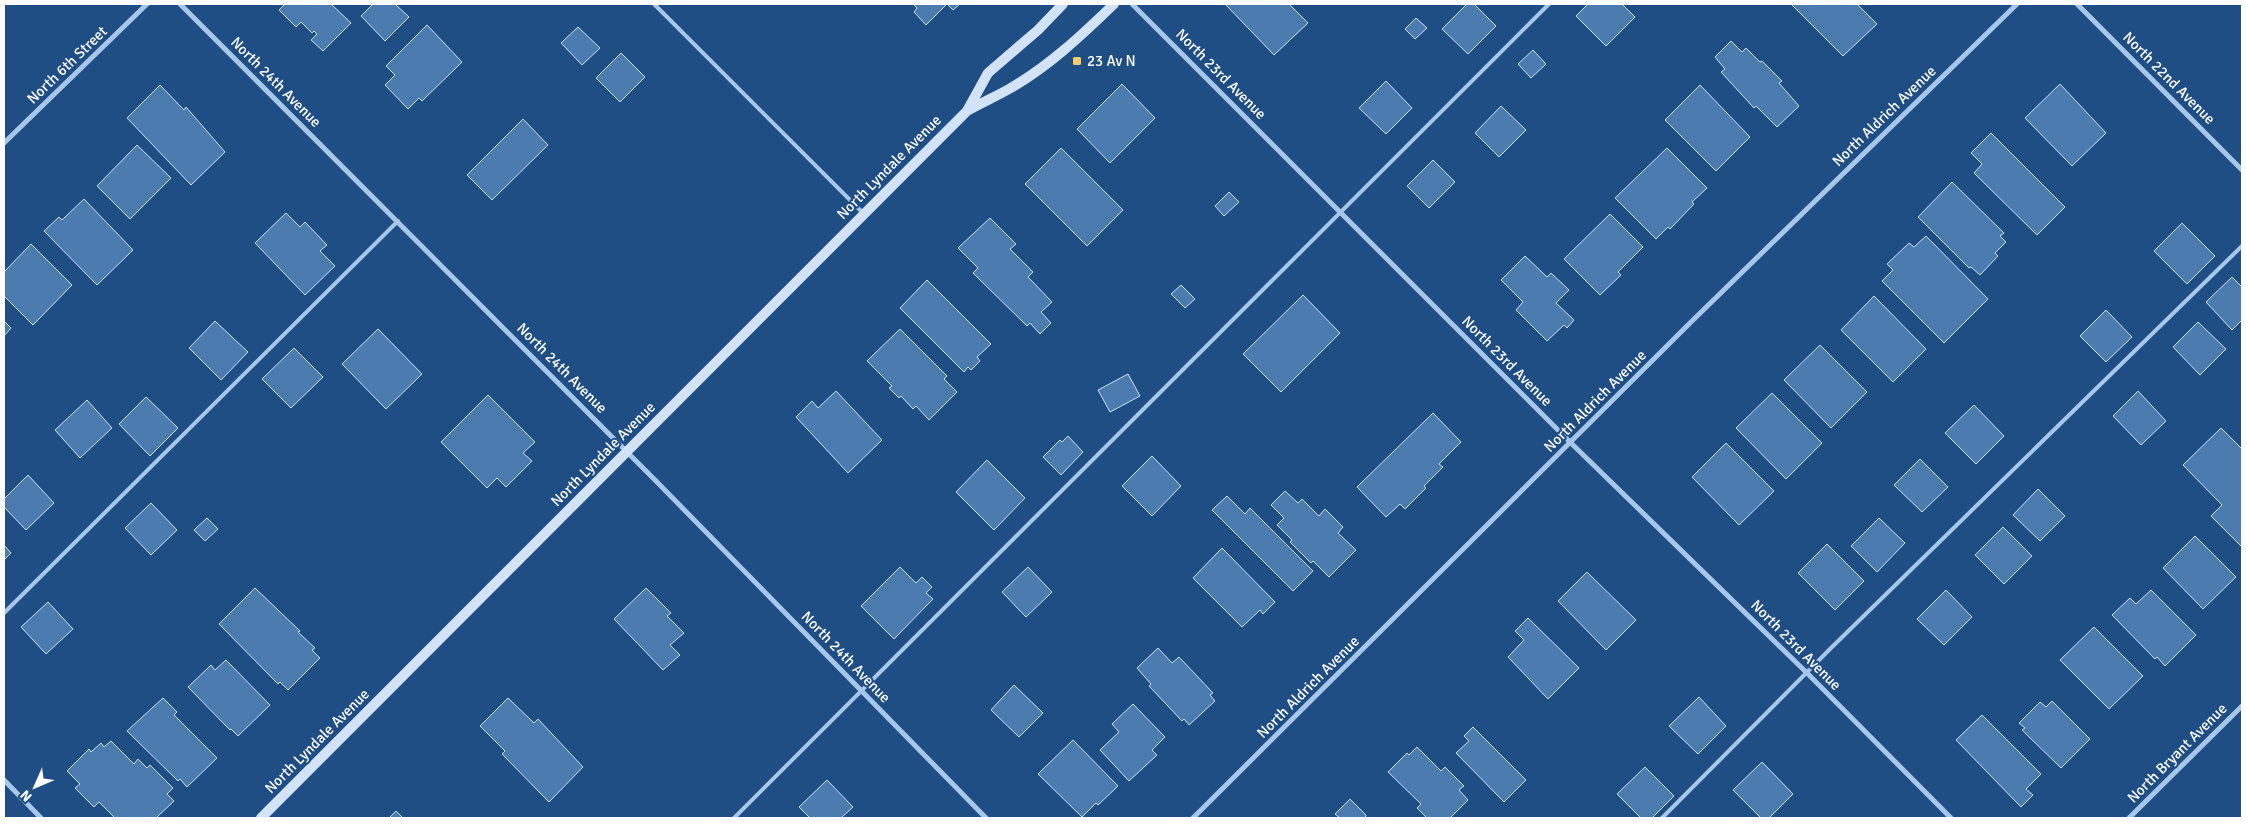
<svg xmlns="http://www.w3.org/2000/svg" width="2246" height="822" font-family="Signika,sans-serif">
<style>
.building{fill:#4c7baf;stroke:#cce1f7}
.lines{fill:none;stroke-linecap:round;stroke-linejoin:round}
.lane{stroke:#a7c7ea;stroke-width:4}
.street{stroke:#a7c7ea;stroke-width:5}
.secondary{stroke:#d3e3f7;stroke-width:10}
.poi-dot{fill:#f8ca67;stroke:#1f4e85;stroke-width:2}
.labels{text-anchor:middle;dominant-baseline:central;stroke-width:4;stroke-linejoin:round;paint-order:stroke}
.poi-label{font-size:15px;fill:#fff;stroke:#1f4e85;text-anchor:start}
.street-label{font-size:15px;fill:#fff;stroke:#1f4e85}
</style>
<rect width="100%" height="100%" fill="#1f4e85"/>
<path class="building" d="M285,4H331L351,23L323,51L311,40L317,34L314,31L312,33L301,22L296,27L279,10Z
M373,4H395L409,17L385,41L361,16Z
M913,4H960L953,10L947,4L926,25L914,12L917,8Z
M1225,4H1289L1308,23L1274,55Z
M1467,4H1474L1496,26L1468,54L1442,29Z
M1588,4H1622L1635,17L1606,46L1576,16Z
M1791,4H1857L1877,24L1843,56Z
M1416,18L1427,28L1415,39L1405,29Z
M427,25L462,62L422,101L419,98L408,109L385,85L395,75L386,66Z
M578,27L600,48L582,65L561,43Z
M1731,41L1742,52L1746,48L1760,62L1762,61L1782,81L1779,83L1799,106L1777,127L1756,106L1754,108L1721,72L1725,69L1715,57Z
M1533,50L1546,64L1531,78L1518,64Z
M621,53L645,77L620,102L596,78Z
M1386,81L1412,108L1386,134L1359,108Z
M1122,84L1155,118L1110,163L1077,129Z
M2060,84L2106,133L2072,166L2025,118Z
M160,85L184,110L186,107L225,152L191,185L127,118Z
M1700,85L1750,137L1716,171L1665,120Z
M1501,106L1526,130L1499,157L1475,133Z
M523,119L548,145L492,200L467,175Z
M1991,133L2065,207L2037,235L1974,173L1982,164L1971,153Z
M137,145L171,178L130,219L97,186Z
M1061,148L1123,210L1087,246L1025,184Z
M1667,148L1707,188L1692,202L1694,204L1670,229L1668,227L1656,239L1615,198Z
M1433,160L1455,182L1429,208L1407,186Z
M1952,182L2004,233L2000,236L2006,242L1995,253L1998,256L1980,275L1971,267L1969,268L1918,217Z
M1229,192L1239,202L1224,216L1215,206Z
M84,199L133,250L97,285L44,231L59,217L62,220Z
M286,213L300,227L305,222L327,245L320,251L335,266L305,295L255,243Z
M1610,214L1643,247L1618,272L1621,275L1600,295L1564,259Z
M990,218L1016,244L1010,249L1033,272L1028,277L1052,302L1041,312L1051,323L1040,334L1030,323L1027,326L973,273L978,268L958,248Z
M2182,223L2215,256L2187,284L2154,251Z
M1926,236L1988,299L1944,343L1882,281L1893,270L1887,264L1909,243L1914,247Z
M31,244L72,285L33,325L4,296V272Z
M1525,256L1547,277L1551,273L1569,290L1556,303L1574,320L1567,328L1564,325L1547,341L1516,310L1523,302L1501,280Z
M2232,277L2242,287V320L2232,330L2206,302Z
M927,280L991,344L977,357L980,361L971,370L968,367L964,372L900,308Z
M1181,285L1195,299L1185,308L1171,294Z
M1303,295L1340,333L1281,392L1243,354Z
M1874,296L1926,349L1893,382L1841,330Z
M2106,310L2132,337L2106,362L2080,336Z
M4,321L11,328L4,336Z
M215,321L248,352L221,380L189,348Z
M2198,322L2226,349L2200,375L2173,347Z
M378,329L422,374L386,409L342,364Z
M900,329L947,376L944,379L957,392L929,420L916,406L913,409L901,396L899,398L889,388L892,386L867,361Z
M1820,345L1867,392L1831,428L1784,380Z
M294,348L323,377L291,408L262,379Z
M1128,374L1140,396L1110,412L1098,390Z
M836,391L882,440L848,473L796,417L812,401L818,408Z
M2138,391L2166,421L2141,445L2113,416Z
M1772,393L1822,443L1786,479L1736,428Z
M488,395L535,442L523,453L532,461L506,487L497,478L487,488L441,442Z
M146,397L178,428L150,456L119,424Z
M87,400L112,428L80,458L55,430Z
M1974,405L2004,436L1976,464L1945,433Z
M1433,413L1461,442L1439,464L1443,467L1424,486L1426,488L1405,509L1400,504L1386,517L1357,487Z
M2221,428L2242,449V547L2211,516L2222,505L2183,465Z
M1068,436L1083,452L1061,475L1043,457L1060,440L1062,442Z
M1726,443L1774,491L1739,525L1692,477Z
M1152,456L1181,486L1152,516L1122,486Z
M1920,459L1948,487L1922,512L1894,485Z
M987,460L1025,498L994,530L956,492Z
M28,475L54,503L26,530L4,507V499Z
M2038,489L2065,516L2040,541L2013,515Z
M1285,491L1298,503L1302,499L1319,516L1325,509L1343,527L1338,533L1356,550L1329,577L1313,561L1311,563L1290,542L1292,540L1277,525L1284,518L1271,505Z
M1227,496L1245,514L1250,508L1313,571L1293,591L1212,510Z
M151,503L177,530L151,555L125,528Z
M207,518L218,529L205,541L194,530Z
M1879,518L1905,543L1877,572L1851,546Z
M2003,527L2032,556L2004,584L1975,555Z
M2195,536L2236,577L2203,609L2163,568Z
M1827,544L1864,581L1835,610L1798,573Z
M4,545L11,553L4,560Z
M1222,548L1275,602L1263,614L1260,610L1242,627L1193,578Z
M900,567L916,583L922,577L932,587L926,593L933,599L894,639L861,606Z
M1028,567L1052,592L1026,617L1002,592Z
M1587,572L1636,620L1606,650L1558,601Z
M255,588L300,631L298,632L315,648L312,650L320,658L288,690L280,682L278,684L219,624Z
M646,588L671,613L667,616L684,633L670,645L680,655L663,670L614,619Z
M1946,590L1972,617L1944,645L1917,619Z
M2151,590L2196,635L2165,666L2157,657L2155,659L2112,615L2130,598L2136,604Z
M48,602L73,629L46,654L21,627Z
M1528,618L1579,668L1548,699L1508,657L1524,640L1515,631Z
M2094,627L2143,676L2109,709L2060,660Z
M1158,648L1172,663L1179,657L1213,693L1210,695L1215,701L1189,725L1184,719L1182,721L1149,686L1151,684L1137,668Z
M226,660L270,705L238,736L231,729L230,730L188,687L211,665L215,670Z
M1014,685L1043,713L1019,737L991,710Z
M1699,697L1726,726L1698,754L1669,726Z
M163,698L177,712L174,715L217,758L187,787L180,779L178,781L127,731Z
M508,698L534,723L538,719L583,767L549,802L502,754L505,751L480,726Z
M2052,701L2090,739L2061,768L2022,730L2025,728L2019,723L2040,702L2046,707Z
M1133,704L1165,737L1152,750L1157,755L1129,781L1100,750L1119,732L1112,724Z
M1982,715L2041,774L2026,789L2033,795L2021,807L1956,740Z
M1473,727L1526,780L1504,802L1456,753L1469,741L1464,736Z
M1073,740L1118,786L1098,805L1096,803L1082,817L1038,774Z
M111,741L134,764L138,759L147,768L150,765L173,788L167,794L174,801L156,818H115L99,802L94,807L75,788L80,784L67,771L89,749L91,752L101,743L104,747Z
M1417,747L1441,771L1445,767L1464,786L1459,790L1468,800L1450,818H1427L1417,808L1421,804L1388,772L1407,753L1409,755Z
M1762,762L1793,794L1769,818H1761L1733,790Z
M1645,767L1674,796L1652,818H1641L1617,794Z
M827,780L853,807L841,818H810L799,807Z
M1350,799L1366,815L1365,818H1340L1335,814Z
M396,811L403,818H389Z"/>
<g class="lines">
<path class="lane" d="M654,4L864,214
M4,613L398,221
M734,818L1549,4
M1662,818L1831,648L2242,246"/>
<path class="street" d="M180,4L656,481L986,818
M1132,4L1571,443L1807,673L1951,818
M2077,4L2242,170
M4,143L147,4
M4,780L41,818
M1193,818L1690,323L2017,4
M2129,818L2242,706"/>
<path class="secondary" d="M967,111C981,103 995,97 1009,89C1048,67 1082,35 1114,4
M261,818L967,111L988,73L1038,30L1063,4"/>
</g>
<rect class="poi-dot" x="1072" y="56" width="10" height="10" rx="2.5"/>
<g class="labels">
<g class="poi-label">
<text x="1087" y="61">23 Av N</text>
</g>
<g class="street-label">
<text transform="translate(67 65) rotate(-44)">North 6th Street</text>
<text transform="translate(1221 74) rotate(45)">North 23rd Avenue</text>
<text transform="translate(2169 78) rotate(45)">North 22nd Avenue</text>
<text transform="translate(276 82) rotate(45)">North 24th Avenue</text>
<text transform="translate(1884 116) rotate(-44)">North Aldrich Avenue</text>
<text transform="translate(889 167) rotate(-45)">North Lyndale Avenue</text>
<text transform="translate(1507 361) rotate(45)">North 23rd Avenue</text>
<text transform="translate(562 368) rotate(45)">North 24th Avenue</text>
<text transform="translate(1595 401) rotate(-45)">North Aldrich Avenue</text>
<text transform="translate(603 454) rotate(-45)">North Lyndale Avenue</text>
<text transform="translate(1796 645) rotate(45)">North 23rd Avenue</text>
<text transform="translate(846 657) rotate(46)">North 24th Avenue</text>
<text transform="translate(1308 687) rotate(-45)">North Aldrich Avenue</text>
<text transform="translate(317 741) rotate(-45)">North Lyndale Avenue</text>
<text transform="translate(2177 753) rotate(-45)">North Bryant Avenue</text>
</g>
</g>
<rect width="2246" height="822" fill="none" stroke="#ffffff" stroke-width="10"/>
<g transform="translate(35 787) rotate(225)" stroke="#1f4e85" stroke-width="4" paint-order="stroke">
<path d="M0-4L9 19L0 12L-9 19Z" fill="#ffffff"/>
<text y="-8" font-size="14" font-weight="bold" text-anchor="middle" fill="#ffffff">N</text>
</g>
</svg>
